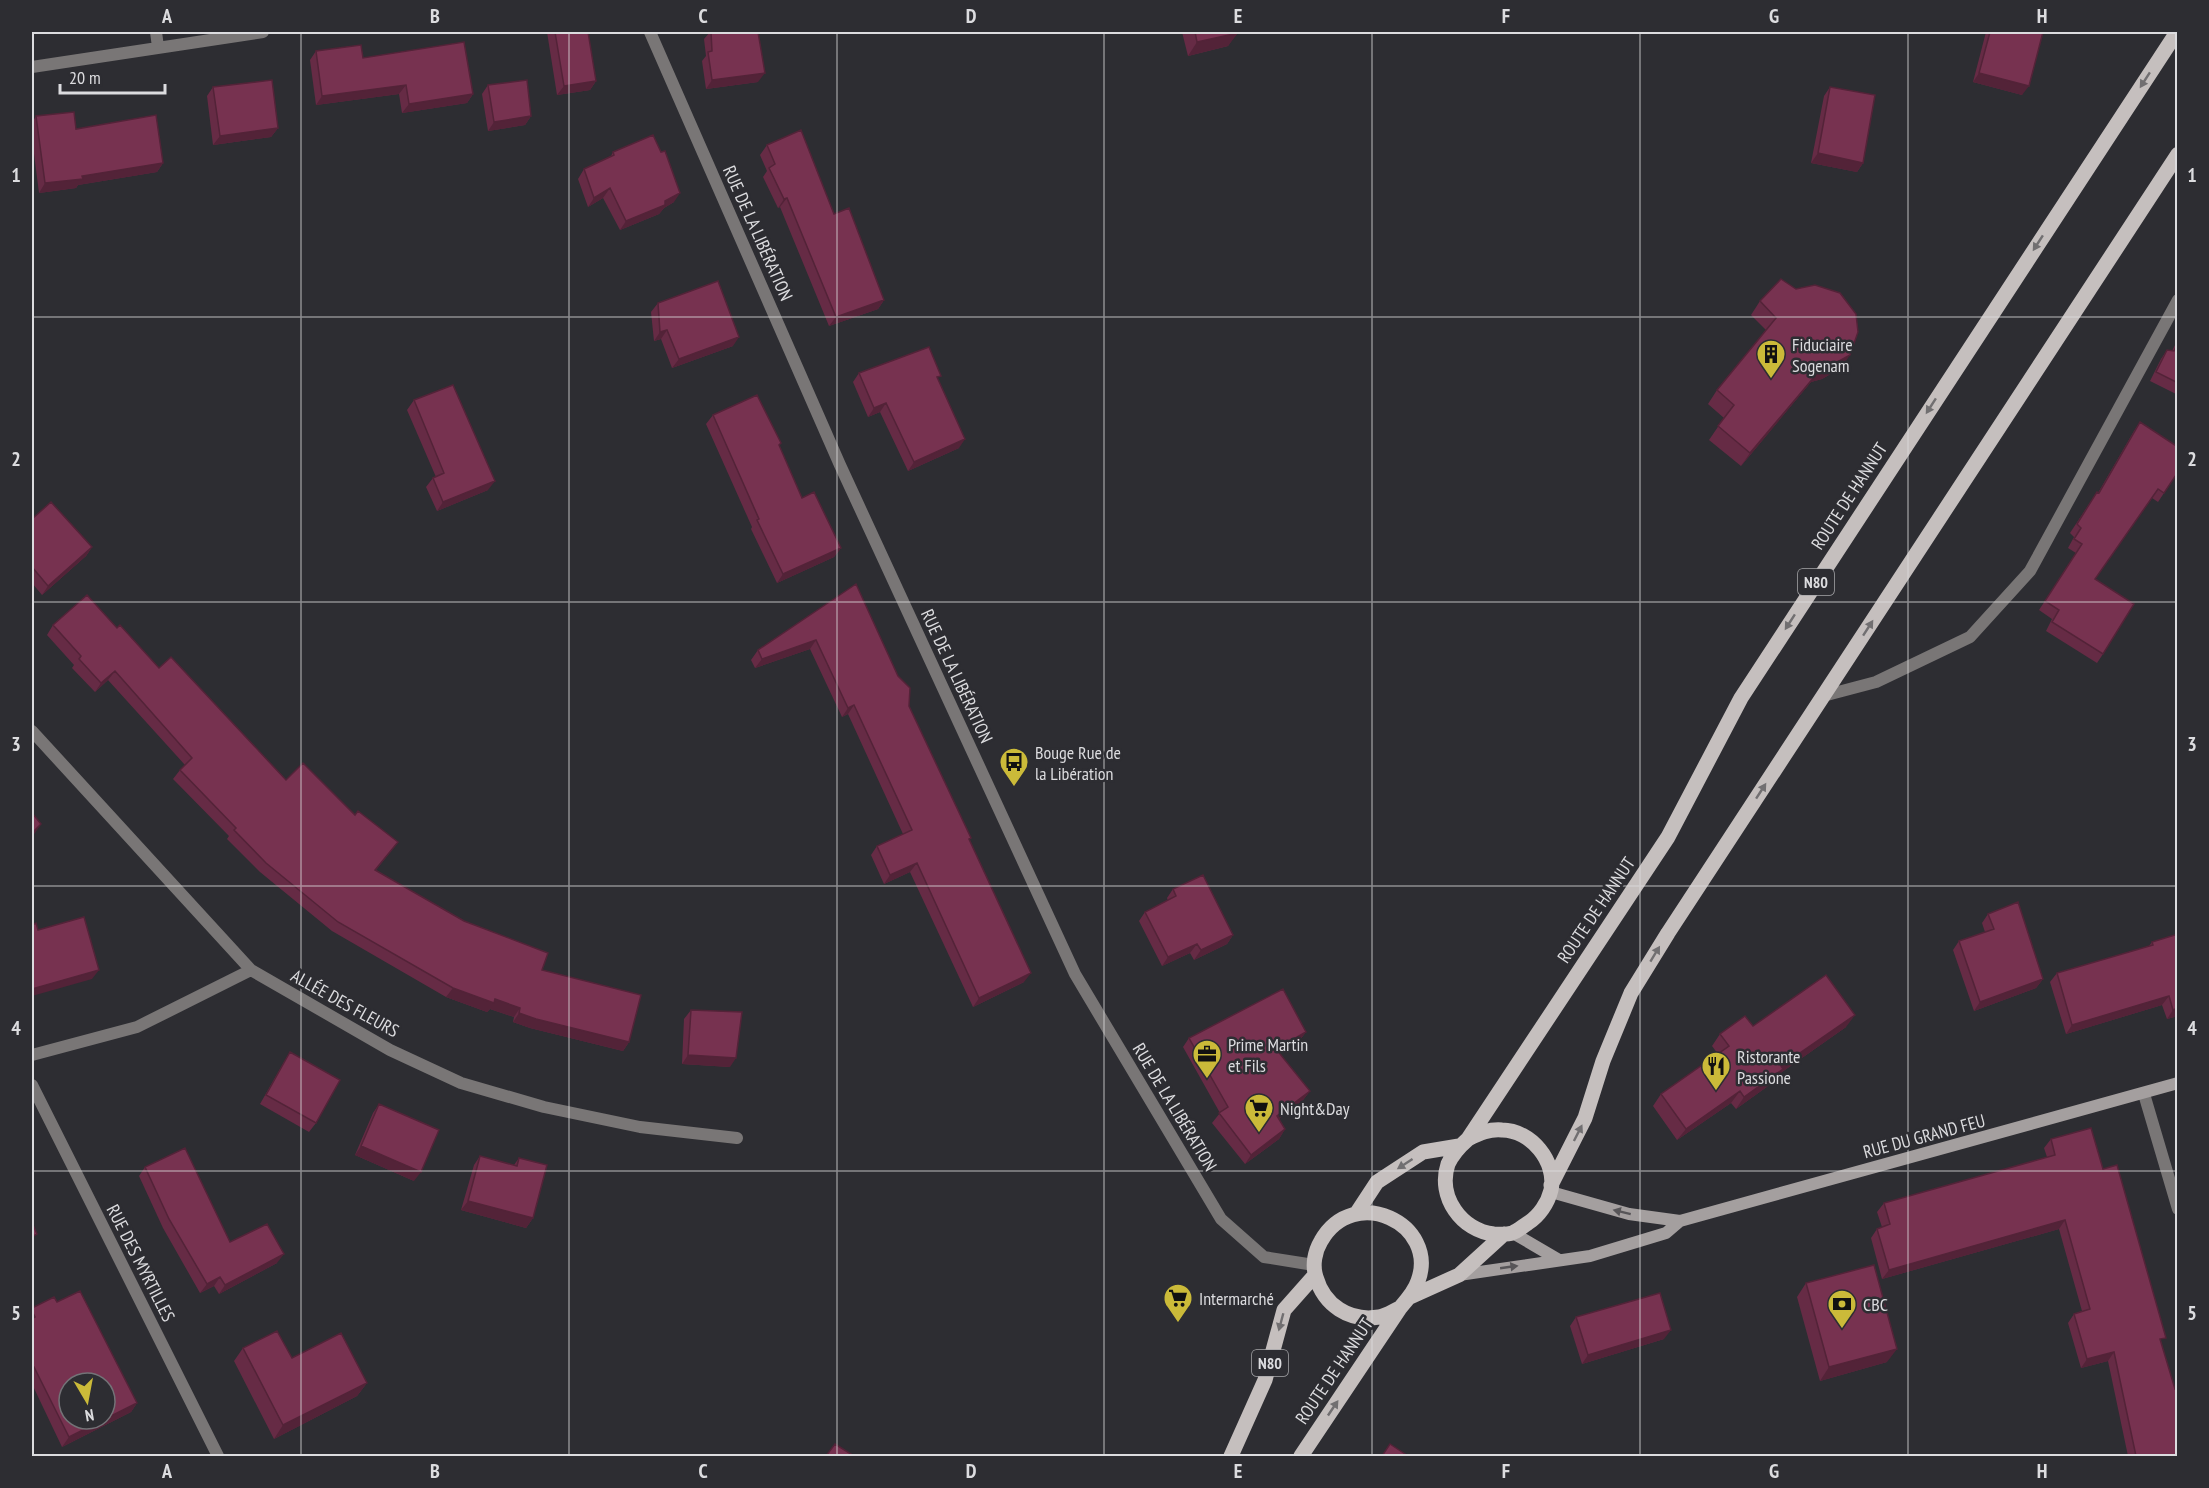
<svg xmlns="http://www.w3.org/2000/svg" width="2209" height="1488" font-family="'PT Sans Narrow',sans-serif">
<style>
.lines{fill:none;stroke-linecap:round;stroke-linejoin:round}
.street{stroke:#797676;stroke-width:12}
.secondary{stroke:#a49f9f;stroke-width:12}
.primary{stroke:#c5bfbe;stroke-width:15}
.wall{fill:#662b45}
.shaded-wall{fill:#532338}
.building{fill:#773250;stroke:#532338;stroke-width:1.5;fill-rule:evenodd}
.oneway{fill:#716f71}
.oneway2{fill:#575558}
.grid{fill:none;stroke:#dcdcdf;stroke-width:1.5;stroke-opacity:0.55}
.labels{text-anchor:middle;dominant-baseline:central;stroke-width:5;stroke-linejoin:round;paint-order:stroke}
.shield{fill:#2d2d32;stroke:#a8a8ab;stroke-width:1.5}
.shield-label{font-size:16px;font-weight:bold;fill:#dcdcdf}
.street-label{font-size:18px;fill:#dcdcdf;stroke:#2d2d32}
.poi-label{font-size:18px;fill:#dcdcdf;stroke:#2d2d32;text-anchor:start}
.neatline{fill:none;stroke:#dcdcdf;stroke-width:2}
.grid-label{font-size:20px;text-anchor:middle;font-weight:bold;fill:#dcdcdf}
</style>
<rect width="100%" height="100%" fill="#2d2d32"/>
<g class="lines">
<path class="street" d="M156,32L158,47
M650,32L840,465L1075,974L1221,1219L1264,1257L1314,1265
M32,67L263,32
M1823,696L1876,682L1970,637L2030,571L2178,300
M32,731L251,970L390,1050L461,1083L544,1107L640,1127L737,1138
M32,1055L137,1027L251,970
M32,1085L218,1456
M2144,1094L2178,1209"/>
<path class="secondary" d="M1551,1192L1629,1214L1680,1221L2178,1083
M1513,1233L1559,1260
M1459,1275L1590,1256L1666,1233L1680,1221"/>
<path class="primary" d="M1468,1139C1480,1133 1489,1129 1502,1130C1531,1130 1557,1162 1551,1190C1548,1203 1539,1216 1528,1223C1523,1226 1518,1231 1512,1233C1507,1235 1500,1234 1494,1234C1462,1231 1437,1197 1448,1164C1452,1155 1460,1146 1468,1139L1668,837L1741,698L2177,32
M1551,1185L1585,1118L1603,1061L1631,993L1668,933L2178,154
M1356,1214L1377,1182L1423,1152L1459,1146
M1408,1298L1459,1275L1504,1234
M1231,1456L1265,1380L1284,1310L1315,1275
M1301,1456L1400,1308C1407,1300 1415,1291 1418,1281C1439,1224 1354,1183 1321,1241C1315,1251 1312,1265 1316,1277C1324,1305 1349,1322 1379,1317C1386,1316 1393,1311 1400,1308"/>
</g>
<path class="wall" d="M547,32H588L596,81L590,90L557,95Z
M710,32H758V82L706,89L702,61L706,56L704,39Z
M1182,32H1237L1228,46L1188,56Z
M1986,32H2043L2022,95L1973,82Z
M316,51L363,58L473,94L467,103L402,113L399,94L316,105L310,60Z
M488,85L531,116L525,125L488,131L482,94Z
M213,87L278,128L271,137L213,145L207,96Z
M1830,87L1863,163L1857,172L1811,163L1824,96Z
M36,116L76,129L163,163L157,172L78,185L76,188L39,193L32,138V123Z
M767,145L834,214L884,300L878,309L829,326L780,207L778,208L763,177L767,171L760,155Z
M613,152L674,202L664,208L659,214L620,230L603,198L588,207L578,179L584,169L611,156Z
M1760,301L1841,368L1822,379L1811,382L1741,466L1709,440L1724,418L1708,404L1717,390L1766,330L1751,315Z
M658,303L733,346L672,368L661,339L654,341L651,312Z
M2178,339V395L2150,381L2161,359L2167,350L2172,351Z
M859,373L959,448L908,471L880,412L868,417L853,382Z
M414,400L488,490L437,511L426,487L433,478L436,477L407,410Z
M713,415L779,445L802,498L841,548L834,557L777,583L751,529L752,527L706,424Z
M2140,422L2164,493L2158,502L2152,498L2095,579L2103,654L2097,663L2046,631L2052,619L2039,610L2076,553L2068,548L2074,537L2070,533L2091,501L2098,493L2134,431Z
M32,519L92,547L86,556L42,595L32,583Z
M856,584L909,706L971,838L969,840L1024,982L973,1007L910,872L884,884L871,855L877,846L903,834L848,714L842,717L810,649L755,668L751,660L758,650Z
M53,625L117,628L159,668L286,780L391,851L376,870L542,970L629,1042L623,1051L530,1028L513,1022L514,1017L490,1009L487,1012L446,997L332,931L260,872L227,839L229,836L173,779L180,770L185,765L108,680L95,692L72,668L74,665L47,635Z
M1173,889L1233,935L1227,944L1194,960L1190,953L1162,966L1139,921L1145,912L1168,901L1167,898Z
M1988,914L2043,979L2036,988L1974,1011L1953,950L1959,941L1985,932L1982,923Z
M2152,942L2178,1016L2167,1019L2162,1005L2066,1034L2050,982L2057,973L2149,946Z
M691,1010L730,1067L682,1064L684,1019Z
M1753,1026L1846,1027L1782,1072L1775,1081L1736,1109L1731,1103L1677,1140L1653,1106L1661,1094L1718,1054L1712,1046L1720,1034Z
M1306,1032L1299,1041L1279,1053L1310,1091L1303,1100L1279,1119L1285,1129L1279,1139L1245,1164L1212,1123L1220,1113L1183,1047L1189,1038Z
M290,1052L316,1123L309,1132L260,1104L284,1062Z
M379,1104L414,1181L355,1155L373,1113Z
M2051,1139L2103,1169L2162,1344L2178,1456H2128L2108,1361L2081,1368L2068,1323L2074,1314L2082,1311L2059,1229L1882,1279L1871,1238L1877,1229L1882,1227L1877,1212L1884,1203L2047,1157L2044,1148Z
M480,1156L514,1165L519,1158L533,1218L526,1228L461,1210L474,1165Z
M145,1167L230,1242L277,1263L219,1294L214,1286L200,1293L163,1228L139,1176Z
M1806,1283L1887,1362L1820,1381L1797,1297Z
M57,1302L137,1403L131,1412L62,1447L32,1384V1308Z
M1576,1317L1664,1339L1582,1364L1570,1326Z
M243,1348L292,1358L367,1383L357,1396L274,1439L234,1361Z"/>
<path class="shaded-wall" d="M1238,33L1228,46L1188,56L1197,42Z
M765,73L758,82L706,89L712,80Z
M1979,73L2029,86L2022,95L1973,82Z
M596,81L590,90L557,95L564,86Z
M406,85L399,94L316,105L322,96Z
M473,94L467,103L402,113L409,104Z
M531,116L525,125L488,131L494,122Z
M278,128L271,137L213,145L220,136Z
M1818,153L1863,163L1857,172L1811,163Z
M163,163L157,172L78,185L76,188L39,193L45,183L82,176Z
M610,188L603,198L588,207L594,198Z
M680,193L674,202L664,208L659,214L620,230L626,221Z
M787,198L780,207L778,208L784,199Z
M884,300L878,309L829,326L836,317Z
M667,330L661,339L654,341L660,332Z
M739,337L733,346L672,368L679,359Z
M1850,355L1841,368L1822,379L1811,382L1741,466L1750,453L1821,369Z
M886,403L880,412L868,417L874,408Z
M965,439L959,448L908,471L914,462Z
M495,481L488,490L437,511L443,502Z
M92,547L86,556L42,595L48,586Z
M841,548L834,557L777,583L783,574Z
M816,640L810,649L755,668L762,659Z
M115,671L108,680L95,692L101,683Z
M854,705L848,714L842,717L848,708Z
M41,824L35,833L32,836V833Z
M917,863L910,872L884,884L890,875Z
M1233,935L1227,944L1194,960L1201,950Z
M1197,944L1190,953L1162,966L1168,957Z
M99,970L92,979L32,996V989Z
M1031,973L1024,982L973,1007L979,998Z
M2043,979L2036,988L1974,1011L1980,1002Z
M453,988L495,999L520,1008L514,1017L490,1009L487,1012L446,997Z
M2169,996L2162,1005L2066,1034L2072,1025Z
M2178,1008V1016L2167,1019L2173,1010Z
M519,1013L629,1042L623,1051L530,1028L513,1022Z
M1855,1015L1846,1027L1782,1072L1775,1081L1736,1109L1744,1097L1781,1066Z
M1306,1032L1299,1041L1270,1058L1276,1049Z
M688,1055L736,1058L730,1067L682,1064Z
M1310,1091L1303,1100L1271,1125L1277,1116Z
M1740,1091L1731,1103L1677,1140L1686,1129Z
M1285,1129L1279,1139L1245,1164L1251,1155Z
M361,1146L421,1172L414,1181L355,1155Z
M468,1201L533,1218L526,1228L461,1210Z
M2065,1220L2059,1229L1882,1279L1889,1270Z
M284,1254L277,1263L219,1294L225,1285Z
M220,1277L214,1286L200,1293L207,1284Z
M1671,1330L1664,1339L1582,1364L1588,1355Z
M1897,1349L1887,1362L1820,1381L1829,1367Z
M2114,1352L2108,1361L2081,1368L2087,1359Z
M367,1383L357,1396L274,1439L283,1425Z
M137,1403L131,1412L62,1447L69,1437Z"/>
<path class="building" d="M555,32H588L596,81L564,86Z
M711,32H758L765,73L712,80L708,52L712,51Z
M1195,32H1237L1238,33L1197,42Z
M1990,32H2043L2029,86L1979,73Z
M464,42L473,94L409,104L406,85L322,96L316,51L361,45L363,58Z
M272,80L278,128L220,136L213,87Z
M527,80L531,116L494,122L488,85Z
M1830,87L1875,95L1863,163L1818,153Z
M74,112L76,129L156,115L163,163L82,176L83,179L45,183L36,116Z
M801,130L834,214L849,208L884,300L836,317L787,198L784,199L769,168L775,164L767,145Z
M653,135L661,152L665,151L680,193L665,201V205L626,221L610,188L594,198L584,169L614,155L613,152Z
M1781,279L1796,289L1815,285L1840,293L1856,314L1858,332L1850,355L1832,365L1821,369L1750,453L1718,426L1734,405L1717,390L1776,318L1760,301Z
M718,281L739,337L679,359L667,330L660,332L658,303Z
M2178,343V383L2156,372L2167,350L2174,351Z
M929,347L941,376L937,377L965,439L914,462L886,403L874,408L859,373Z
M453,385L495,481L443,502L433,478L444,473L414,400Z
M757,395L781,443L779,445L802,498L814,492L841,548L783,574L757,520L759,519L713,415Z
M2140,422L2178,447V472L2164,493L2158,489L2095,579L2134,604L2103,654L2052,622L2059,610L2045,601L2082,544L2074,539L2081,528L2077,524L2097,492L2099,493Z
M51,502L92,547L48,586L32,567V519Z
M856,584L898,676L910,688L909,706L971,838L969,839L1031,973L979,998L917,863L890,875L877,846L912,830L854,705L848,708L816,640L762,659L758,650Z
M87,595L117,628L120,625L159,668L171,657L286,780L303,763L355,815L358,811L398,842L375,870L464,921L548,953L542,970L641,995L629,1042L536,1019L519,1013L520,1008L495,999L494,1003L453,988L338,922L266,863L234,830L236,828L180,770L192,758L115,671L101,683L79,659L81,656L53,625Z
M32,813L41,824L32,833Z
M1203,875L1233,935L1201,950L1197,944L1168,957L1145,912L1176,896L1173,889Z
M2018,902L2043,979L1980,1002L1959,941L1994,929L1988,914Z
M84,917L99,970L32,989V925L36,923L38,930Z
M2178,934V1008L2173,1010L2169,996L2072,1025L2057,973L2153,945L2152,942Z
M1826,975L1855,1015L1781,1066L1783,1069L1744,1097L1740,1091L1686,1129L1661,1094L1729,1046L1720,1034L1745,1016L1753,1026Z
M1283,989L1306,1032L1276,1049L1310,1091L1277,1116L1285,1129L1251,1155L1219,1113L1228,1107L1189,1038Z
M691,1010L742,1012L736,1058L688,1055Z
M290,1052L340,1080L316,1123L266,1095Z
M379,1104L439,1130L421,1172L361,1146Z
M2091,1128L2103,1169L2117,1165L2166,1338L2160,1339L2175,1389L2178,1388V1456H2136L2114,1352L2087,1359L2074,1314L2090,1309L2065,1220L1889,1270L1877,1229L1890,1224L1884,1203L2055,1155L2051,1139Z
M185,1148L230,1242L267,1224L284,1254L225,1285L220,1277L207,1284L169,1219L145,1167Z
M480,1156L517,1166L519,1158L547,1165L533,1218L468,1201Z
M32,1223L37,1234L32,1237Z
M1874,1265L1897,1349L1829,1367L1806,1283Z
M80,1291L137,1403L69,1437L34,1367L32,1368V1319L35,1317L32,1311V1308L54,1297L57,1302ZM69,1383H105V1419H69Z
M1660,1293L1671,1330L1588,1355L1576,1317Z
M277,1331L292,1358L341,1333L367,1383L283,1425L243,1348Z
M835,1444L854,1456H826Z
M1390,1444L1408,1456H1382Z"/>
<defs><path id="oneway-solid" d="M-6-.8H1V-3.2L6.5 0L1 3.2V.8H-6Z" transform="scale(1.5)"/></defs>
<g class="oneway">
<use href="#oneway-solid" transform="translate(2145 80) rotate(123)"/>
<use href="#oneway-solid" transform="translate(2038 243) rotate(123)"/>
<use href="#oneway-solid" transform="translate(1931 406) rotate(123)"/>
<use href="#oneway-solid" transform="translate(1790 622) rotate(123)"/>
<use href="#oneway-solid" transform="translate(1868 628) rotate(-57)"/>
<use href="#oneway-solid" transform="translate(1761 791) rotate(-57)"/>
<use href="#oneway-solid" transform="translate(1655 954) rotate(-59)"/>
<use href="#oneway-solid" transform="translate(1578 1133) rotate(-63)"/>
<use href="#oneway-solid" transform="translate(1405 1164) rotate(147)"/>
<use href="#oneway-solid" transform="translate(1281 1322) rotate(105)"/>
<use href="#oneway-solid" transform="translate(1333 1408) rotate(-56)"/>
</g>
<g class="oneway2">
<use href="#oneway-solid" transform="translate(1622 1212) rotate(-166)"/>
<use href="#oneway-solid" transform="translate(1509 1267) rotate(-8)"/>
</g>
<path class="grid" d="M301,32V1456M569,32V1456M837,32V1456M1104,32V1456M1372,32V1456M1640,32V1456M1908,32V1456M32,317H2178M32,602H2178M32,886H2178M32,1171H2178"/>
<defs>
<g id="building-pin" transform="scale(1.5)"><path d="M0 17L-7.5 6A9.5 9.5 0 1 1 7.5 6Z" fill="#cbba39" stroke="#2d2d32"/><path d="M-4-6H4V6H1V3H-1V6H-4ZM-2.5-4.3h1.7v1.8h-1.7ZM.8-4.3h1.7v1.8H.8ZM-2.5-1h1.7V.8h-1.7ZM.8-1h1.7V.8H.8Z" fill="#111"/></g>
<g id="bus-pin" transform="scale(1.5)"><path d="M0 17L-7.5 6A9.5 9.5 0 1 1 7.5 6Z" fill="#cbba39" stroke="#2d2d32"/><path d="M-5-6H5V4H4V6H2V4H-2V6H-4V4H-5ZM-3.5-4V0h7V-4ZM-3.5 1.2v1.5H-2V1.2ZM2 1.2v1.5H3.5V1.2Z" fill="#111"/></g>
<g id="office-pin" transform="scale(1.5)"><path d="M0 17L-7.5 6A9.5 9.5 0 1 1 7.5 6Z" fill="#cbba39" stroke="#2d2d32"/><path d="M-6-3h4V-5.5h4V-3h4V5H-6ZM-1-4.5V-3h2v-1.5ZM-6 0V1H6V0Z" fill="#111"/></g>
<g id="restaurant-pin" transform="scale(1.5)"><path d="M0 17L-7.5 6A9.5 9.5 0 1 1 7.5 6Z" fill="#cbba39" stroke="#2d2d32"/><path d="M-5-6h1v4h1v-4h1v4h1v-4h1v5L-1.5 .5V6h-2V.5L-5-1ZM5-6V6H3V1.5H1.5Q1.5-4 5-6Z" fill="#111"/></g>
<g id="supermarket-pin" transform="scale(1.5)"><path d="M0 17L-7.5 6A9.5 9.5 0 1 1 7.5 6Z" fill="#cbba39" stroke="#2d2d32"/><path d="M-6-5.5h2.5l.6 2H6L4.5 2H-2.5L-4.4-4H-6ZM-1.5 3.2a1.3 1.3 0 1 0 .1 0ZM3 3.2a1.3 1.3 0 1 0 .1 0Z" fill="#111"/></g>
<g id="bank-pin" transform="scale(1.5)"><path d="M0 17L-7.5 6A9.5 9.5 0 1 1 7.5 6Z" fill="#cbba39" stroke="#2d2d32"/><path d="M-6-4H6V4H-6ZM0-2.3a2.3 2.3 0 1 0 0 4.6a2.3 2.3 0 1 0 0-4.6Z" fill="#111"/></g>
</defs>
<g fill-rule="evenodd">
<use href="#building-pin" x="1771" y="354"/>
<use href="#bus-pin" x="1014" y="762"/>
<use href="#office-pin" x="1207" y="1054"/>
<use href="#restaurant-pin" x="1716" y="1066"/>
<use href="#supermarket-pin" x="1259" y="1108"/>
<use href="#supermarket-pin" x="1178" y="1298"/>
<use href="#bank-pin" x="1842" y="1304"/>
</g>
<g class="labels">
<g class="shield">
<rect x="1798" y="569" width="36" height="26" rx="4.5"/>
<rect x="1252" y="1350" width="36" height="26" rx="4.5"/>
</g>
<g class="shield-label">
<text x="1816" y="582">N80</text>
<text x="1270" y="1363">N80</text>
</g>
<g class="street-label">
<text transform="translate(758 233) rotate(66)">RUE DE LA LIBÉRATION</text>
<text transform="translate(1849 496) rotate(-57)">ROUTE DE HANNUT</text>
<text transform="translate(957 676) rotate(65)">RUE DE LA LIBÉRATION</text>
<text transform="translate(1596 910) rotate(-56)">ROUTE DE HANNUT</text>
<text transform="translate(345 1003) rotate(29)">ALLÉE DES FLEURS</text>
<text transform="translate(1175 1107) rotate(59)">RUE DE LA LIBÉRATION</text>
<text transform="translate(1924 1136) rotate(-15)">RUE DU GRAND FEU</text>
<text transform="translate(141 1263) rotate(63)">RUE DES MYRTILLES</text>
<text transform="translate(1334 1371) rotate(-56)">ROUTE DE HANNUT</text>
</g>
<g class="poi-label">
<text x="1792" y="344">Fiduciaire<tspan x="1792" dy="21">Sogenam</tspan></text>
<text x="1035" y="752">Bouge Rue de<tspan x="1035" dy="21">la Libération</tspan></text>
<text x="1228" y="1044">Prime Martin<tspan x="1228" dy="21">et Fils</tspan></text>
<text x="1737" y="1056">Ristorante<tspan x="1737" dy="21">Passione</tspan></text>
<text x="1280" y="1108">Night&amp;Day</text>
<text x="1199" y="1298">Intermarché</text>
<text x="1863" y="1304">CBC</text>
</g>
</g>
<rect width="2209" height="1488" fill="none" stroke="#2d2d32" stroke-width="66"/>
<g transform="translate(87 1401) rotate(170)"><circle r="28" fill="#2d2d32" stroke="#737377" stroke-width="1.5"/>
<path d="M0-4.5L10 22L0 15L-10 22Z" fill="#cbba39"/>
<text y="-9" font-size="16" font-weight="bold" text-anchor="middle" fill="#dcdcdf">N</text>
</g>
<path d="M60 84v9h105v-9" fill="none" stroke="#dcdcdf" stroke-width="3"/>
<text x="69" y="84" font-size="18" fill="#dcdcdf" stroke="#2d2d32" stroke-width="4.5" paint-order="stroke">20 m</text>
<rect x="33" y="33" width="2143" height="1422" class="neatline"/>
<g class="grid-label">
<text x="167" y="23">A</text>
<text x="435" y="23">B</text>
<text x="703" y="23">C</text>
<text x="971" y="23">D</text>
<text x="1238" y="23">E</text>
<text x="1506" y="23">F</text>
<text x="1774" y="23">G</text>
<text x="2042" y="23">H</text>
<text x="16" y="182">1</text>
<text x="2192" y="182">1</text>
<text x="16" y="466">2</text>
<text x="2192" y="466">2</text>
<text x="16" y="751">3</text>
<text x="2192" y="751">3</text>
<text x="16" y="1035">4</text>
<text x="2192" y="1035">4</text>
<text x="16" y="1320">5</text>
<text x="2192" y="1320">5</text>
<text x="167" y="1478">A</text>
<text x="435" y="1478">B</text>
<text x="703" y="1478">C</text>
<text x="971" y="1478">D</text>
<text x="1238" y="1478">E</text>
<text x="1506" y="1478">F</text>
<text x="1774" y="1478">G</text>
<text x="2042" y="1478">H</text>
</g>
</svg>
